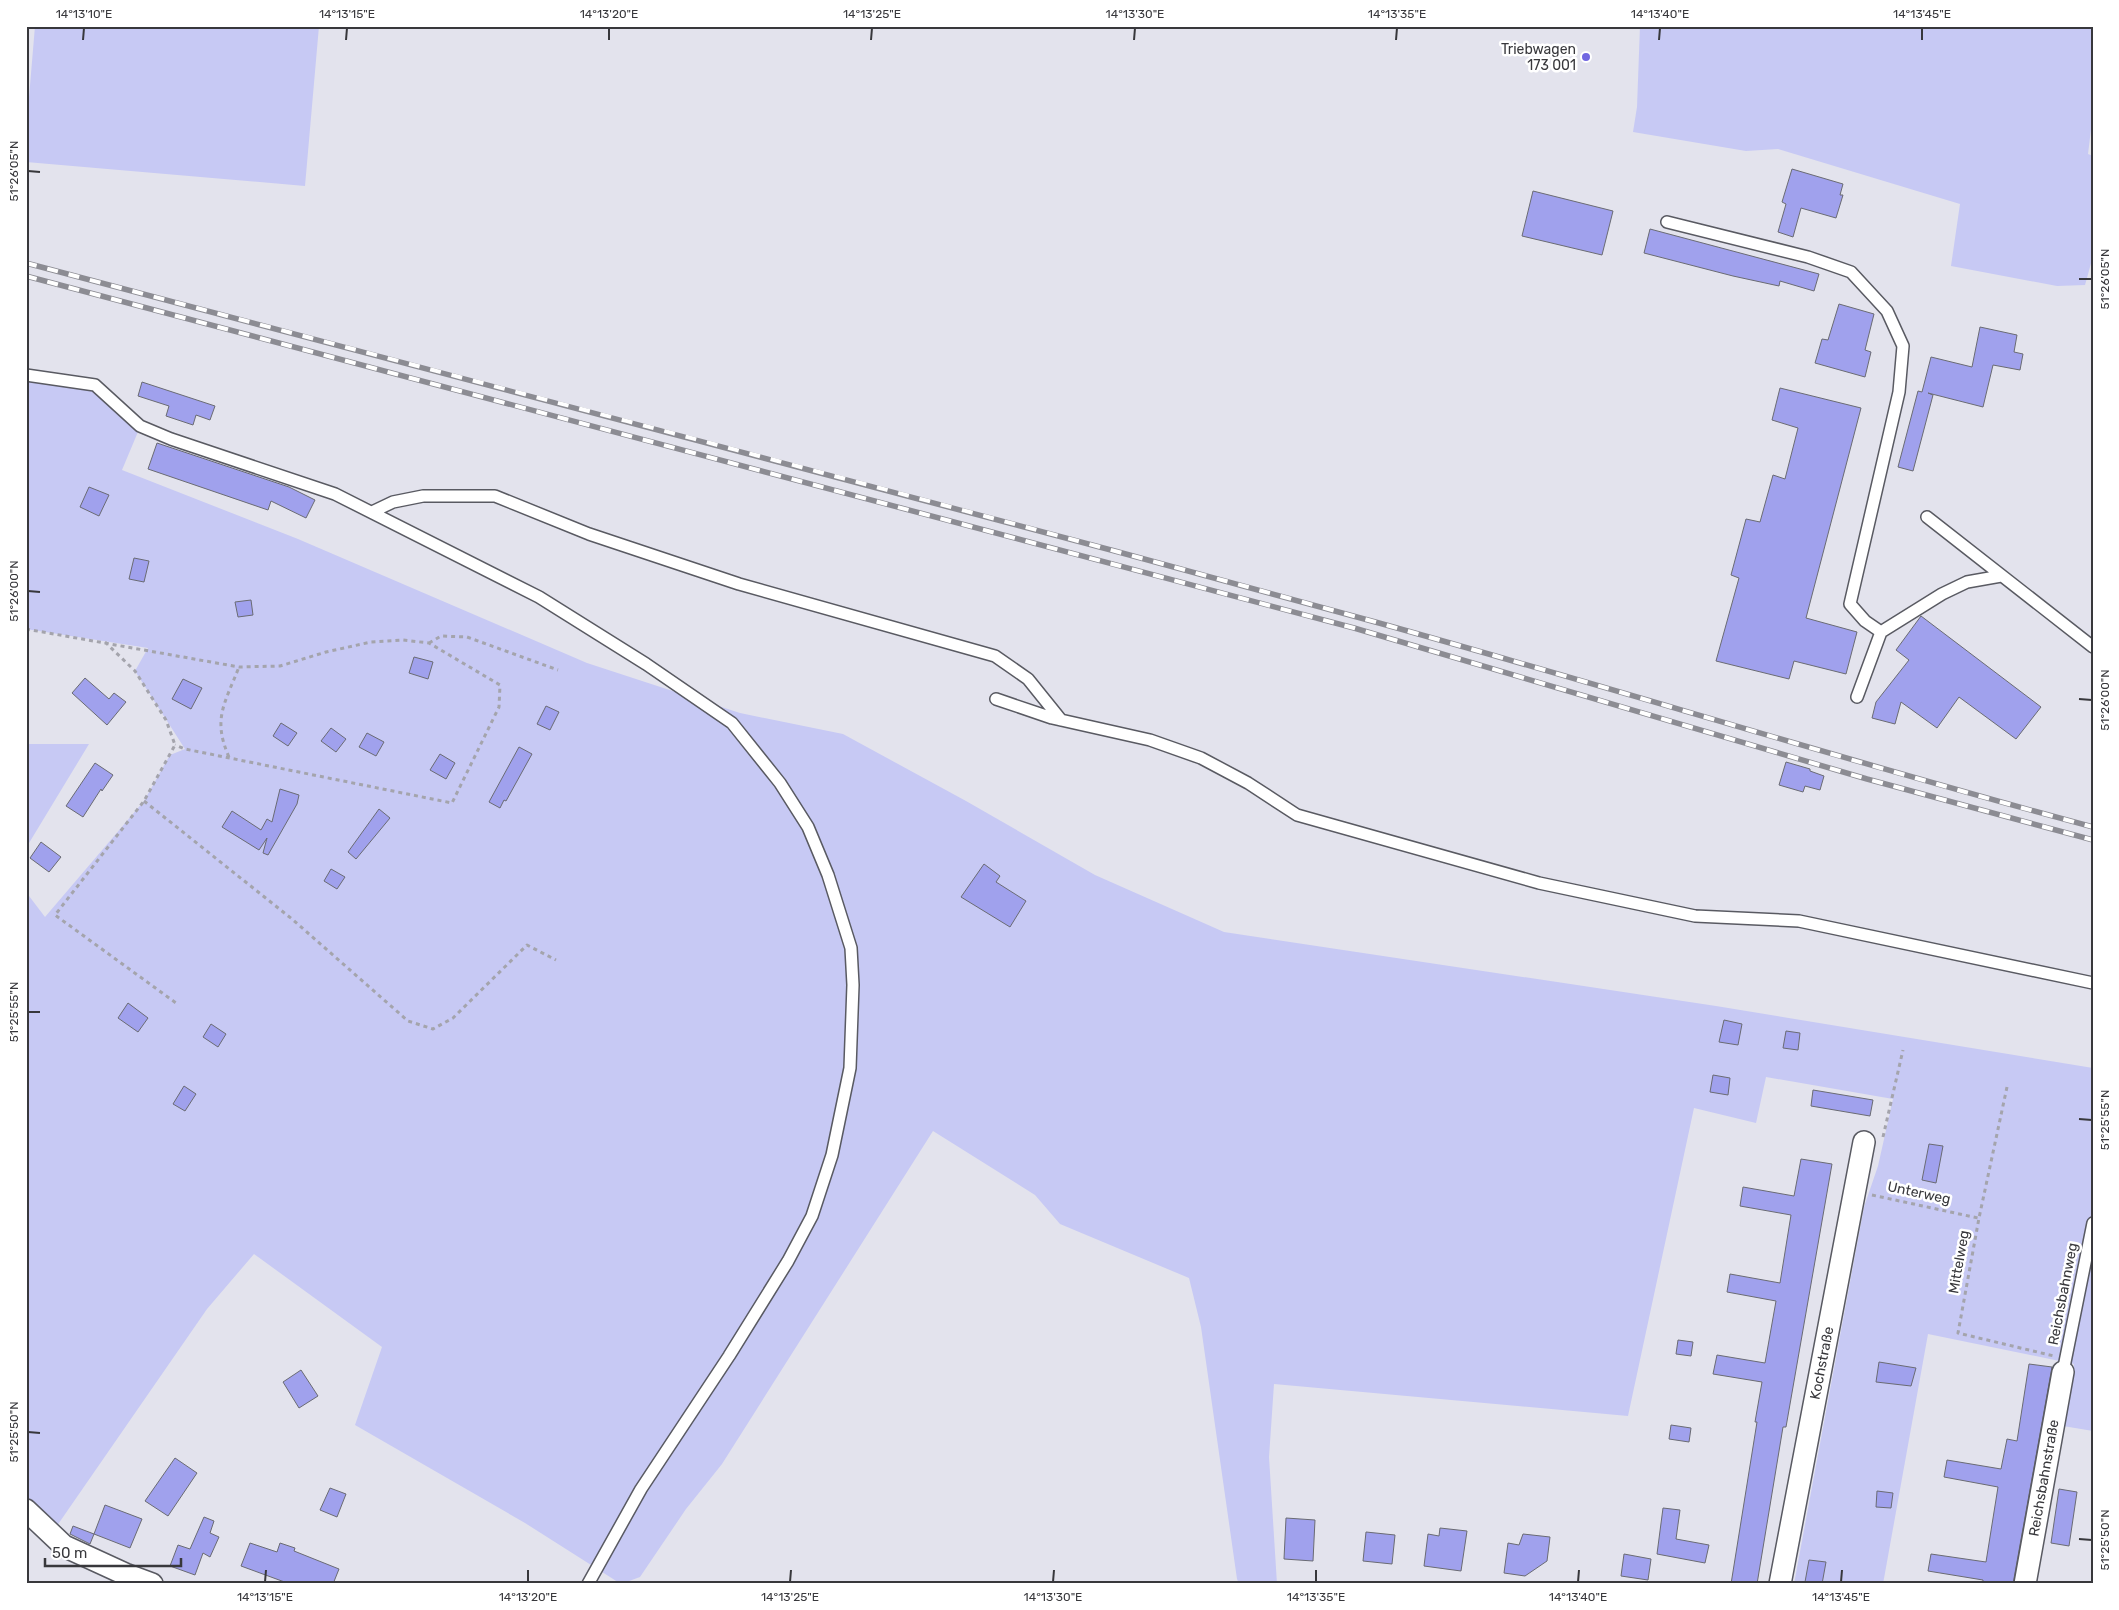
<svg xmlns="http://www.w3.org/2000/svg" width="2119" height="1610" font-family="Rubik,sans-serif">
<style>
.green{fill:#c7c9f4}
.building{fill:#a0a1ed;stroke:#6a6b73}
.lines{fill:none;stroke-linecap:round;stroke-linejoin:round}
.lane-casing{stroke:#595a62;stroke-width:14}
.street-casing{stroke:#595a62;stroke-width:24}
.path{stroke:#a4a4ac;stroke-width:3;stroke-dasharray:4 4;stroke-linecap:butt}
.lane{stroke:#fff;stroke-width:11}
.street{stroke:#fff;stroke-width:21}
.rail-casing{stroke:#8c8c93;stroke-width:5.5}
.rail{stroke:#fff;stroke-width:4;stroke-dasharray:11;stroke-linecap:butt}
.ticks{fill:none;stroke:#38383c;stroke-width:2}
.poi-dot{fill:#7066e1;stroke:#fff;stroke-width:2}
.labels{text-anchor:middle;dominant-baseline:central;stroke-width:5;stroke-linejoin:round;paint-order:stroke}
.poi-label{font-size:14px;fill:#38383c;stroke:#fff;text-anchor:end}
.street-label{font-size:14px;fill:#38383c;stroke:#fff}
.neatline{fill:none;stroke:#38383c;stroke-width:2}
.ticks-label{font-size:12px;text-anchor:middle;fill:#38383c}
</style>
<rect width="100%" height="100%" fill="#e3e3ed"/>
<path class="green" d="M35,26H319L305,186L26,162V133Z
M1640,26H2093V113L2088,154L2093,156V256L2085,285L2057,286L1951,266L1960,204L1778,149L1746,151L1633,132L1637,107Z
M26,375L95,385L140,427L122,470L298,539L587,663L740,713L843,734L966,801L1095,875L1224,932L1716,1006L2093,1068V1431L2063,1426L2074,1364L1928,1334L1883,1584H1794L1864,1207L1878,1166L1893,1099L1766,1077L1756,1123L1694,1108L1628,1416L1274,1384L1269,1457L1277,1584H1239L1237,1579L1201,1327L1189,1278L1060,1224L1035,1195L933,1131L722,1464L686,1509L640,1577L621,1584L525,1523L355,1425L382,1347L254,1254L207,1309L52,1533L26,1509V892L45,917L144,801L170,755L185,749L135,671L148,648L26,629Z
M26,744H89L26,848Z"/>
<path class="building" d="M1792,169L1843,184L1840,195H1843L1836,218L1801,208L1793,237L1778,232L1786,204L1782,202Z
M1533,191L1613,211L1602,255L1522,236Z
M1650,229L1819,274L1814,291L1780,281L1779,286L1733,276L1644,253Z
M1839,304L1874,314L1865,350L1871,352L1865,377L1815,363L1822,339L1828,340Z
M1980,327L2017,335L2014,352L2023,354L2020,370L1993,365L1983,407L1928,393L1933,395L1913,471L1898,467L1918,391L1922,392L1931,357L1972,367Z
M142,382L215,406L210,420L196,415L193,425L166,416L169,406L138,396Z
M1780,388L1861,408L1806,618L1857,632L1846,674L1794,661L1789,679L1716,661L1739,578L1731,575L1746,519L1760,522L1773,475L1785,479L1798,428L1772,420Z
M157,443L289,487L315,500L306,518L271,501L268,510L148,469Z
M89,487L109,495L99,516L80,507Z
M134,558L149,561L144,582L129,579Z
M251,600L253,615L238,617L235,602Z
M1921,616L2041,707L2016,739L1959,697L1937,728L1901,702L1895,724L1872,718L1876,702L1909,660L1896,650Z
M414,657L433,662L428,679L409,673Z
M85,678L109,699L114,693L126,702L107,725L72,693Z
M183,679L202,688L191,709L172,699Z
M546,706L559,712L550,730L537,724Z
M281,723L297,733L288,746L273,736Z
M331,728L346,739L336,752L321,741Z
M367,733L384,742L376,756L359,747Z
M519,747L532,754L506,801L504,800L500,808L489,802Z
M440,754L455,763L446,779L430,770Z
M1786,762L1810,769V771L1824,776L1820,790L1805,786L1803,792L1779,785Z
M95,763L113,775L102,791L101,789L83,817L66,806Z
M280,789L299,795L297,804L268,855L263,853L267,838L259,850L222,827L232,811L261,830L267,819L272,822Z
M379,809L390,818L356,859L348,852Z
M41,842L61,857L49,872L30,858Z
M984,864L1000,876L996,882L1026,901L1010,927L961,897Z
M331,869L345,877L337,889L324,881Z
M128,1003L148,1018L138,1032L118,1018Z
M1724,1020L1742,1024L1738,1045L1719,1042Z
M211,1024L226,1034L218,1047L203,1037Z
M1786,1031L1800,1033L1798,1050L1783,1048Z
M1713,1075L1730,1078L1728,1095L1710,1092Z
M184,1086L196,1094L185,1111L173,1104Z
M1813,1090L1873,1100L1870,1116L1811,1106Z
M1929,1144L1943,1146L1936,1183L1922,1180Z
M1801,1159L1832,1164L1786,1427H1783L1757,1584H1731L1757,1422H1755L1762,1382L1713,1374L1717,1355L1765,1363L1776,1301L1727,1292L1730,1274L1780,1283L1791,1215L1740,1206L1743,1187L1794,1196Z
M1678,1340L1693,1342L1691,1356L1676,1354Z
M1879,1362L1916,1368L1911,1386L1876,1382Z
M2029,1364L2052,1367L2013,1584H1983V1580L1928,1571L1931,1554L1986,1562L1998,1487L1944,1477L1947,1460L2001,1469L2007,1439L2017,1441Z
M301,1370L318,1396L299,1408L283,1382Z
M1671,1425L1691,1428L1689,1442L1669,1439Z
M175,1458L197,1473L168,1516L145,1501Z
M330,1488L346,1494L337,1517L320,1510Z
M2059,1489L2077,1492L2069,1546L2051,1543Z
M1877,1491L1893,1493L1891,1508L1876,1507Z
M105,1505L142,1519L130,1548L94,1534L90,1544L70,1534L73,1526L94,1534Z
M1663,1508L1680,1510L1676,1539L1709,1545L1705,1563L1657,1554Z
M204,1517L214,1521L210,1533L219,1537L210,1557L203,1553L195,1575L170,1566L178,1545L190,1549Z
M1286,1518L1315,1520L1313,1561L1284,1559Z
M1440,1528L1467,1531L1461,1571L1424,1566L1428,1534L1439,1536Z
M1366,1532L1395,1535L1392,1564L1363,1561Z
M1523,1534L1550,1537L1547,1561L1525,1576L1504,1573L1508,1543L1519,1545Z
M250,1543L277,1552L280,1543L295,1548L294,1551L339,1569L333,1584H290L241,1566Z
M1624,1554L1651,1559L1648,1580L1621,1576Z
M1809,1560L1826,1562L1822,1584L1805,1582Z"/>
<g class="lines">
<g class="lane-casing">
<path id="lane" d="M1667,222L1808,257L1851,272L1887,311L1903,346L1899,392L1850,604L1865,621L1881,632L1942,594L1967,582L2001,576
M26,375L95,385L140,426L171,439L335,494L539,597L646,664L732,723L780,783L808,827L828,875L851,948L853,985L850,1068L832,1155L812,1216L788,1261L729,1356L641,1489L588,1584
M372,512L393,502L423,496H495L589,534L739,584L995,656L1028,679L1061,720
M1927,517L2093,647
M1857,697L1881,632
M996,699L1052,718L1150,740L1201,758L1248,783L1297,815L1539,883L1695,916L1799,921L2093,983
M2063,1372L2093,1223"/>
</g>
<g class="street-casing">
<path id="street" d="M26,1510L64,1546L125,1574L152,1584
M1780,1584L1864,1142
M2025,1584L2063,1372"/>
</g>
<path class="path" d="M26,629L239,667L280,666L326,652L371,642L403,640L429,643L500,685L499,707L452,803L185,749L175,745
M105,642L135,671L166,720L175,745L144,801L55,915L176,1003
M429,643L441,636L467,637L558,670
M229,757C212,719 225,703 239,667
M144,801L292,919L408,1021L433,1029L453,1018L527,945L556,960
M2007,1087L1979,1218L1958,1333L2054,1356
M1883,1137L1903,1050
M1872,1195L1978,1218"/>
<use href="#lane" class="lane"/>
<use href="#street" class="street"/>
<g class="rail-casing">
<path id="rail" d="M26,263C477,382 929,499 1379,623C1617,689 1853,763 2093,827
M26,276L1354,628L1867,779L2093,840"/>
</g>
<use href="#rail" class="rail"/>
</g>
<path class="ticks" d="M83,40L84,28M346,40L347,28M609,40V28M871,40L872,28M1134,40L1135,28M1396,40L1397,28M1659,40L1660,28M1922,40V28M28,171L40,172M2079,279H2092M28,591L40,592M2079,699L2092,700M28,1012H40M2079,1119L2092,1120M28,1432L40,1433M2079,1539L2092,1540M265,1582L266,1570M528,1582V1570M790,1582L791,1570M1053,1582L1054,1570M1316,1582V1570M1578,1582L1579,1570M1841,1582L1842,1570"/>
<circle class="poi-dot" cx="1586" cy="57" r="5"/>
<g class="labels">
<g class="poi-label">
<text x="1576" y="49">Triebwagen<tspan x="1576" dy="16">173 001</tspan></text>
</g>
<g class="street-label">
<text transform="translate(1919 1193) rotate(12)">Unterweg</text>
<text transform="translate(1959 1262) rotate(-80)">Mittelweg</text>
<text transform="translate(2063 1294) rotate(-79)">Reichsbahnweg</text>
<text transform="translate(1822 1363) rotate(-79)">Kochstraße</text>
<text transform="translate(2044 1478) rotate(-80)">Reichsbahnstraße</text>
</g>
</g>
<rect width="2119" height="1610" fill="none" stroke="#ffffff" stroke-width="55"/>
<path d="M45 1558v8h136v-8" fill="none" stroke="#38383c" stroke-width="2.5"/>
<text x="52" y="1558" font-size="15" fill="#38383c" stroke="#ffffff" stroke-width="4" paint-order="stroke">50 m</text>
<rect x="28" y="28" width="2064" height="1554" class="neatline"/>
<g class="ticks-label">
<text x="84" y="18">14°13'10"E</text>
<text x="347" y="18">14°13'15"E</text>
<text x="609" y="18">14°13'20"E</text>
<text x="872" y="18">14°13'25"E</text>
<text x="1135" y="18">14°13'30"E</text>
<text x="1397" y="18">14°13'35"E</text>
<text x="1660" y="18">14°13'40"E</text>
<text x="1922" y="18">14°13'45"E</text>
<text transform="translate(14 171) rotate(-90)" y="4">51°26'05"N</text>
<text transform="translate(2105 279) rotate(-90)" y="4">51°26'05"N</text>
<text transform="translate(14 591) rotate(-90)" y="4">51°26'00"N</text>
<text transform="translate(2105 700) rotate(-90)" y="4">51°26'00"N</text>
<text transform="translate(14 1012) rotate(-90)" y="4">51°25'55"N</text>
<text transform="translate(2105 1120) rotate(-90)" y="4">51°25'55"N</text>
<text transform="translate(14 1432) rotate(-90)" y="4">51°25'50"N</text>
<text transform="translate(2105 1540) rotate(-90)" y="4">51°25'50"N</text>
<text x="265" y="1601">14°13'15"E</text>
<text x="528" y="1601">14°13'20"E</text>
<text x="790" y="1601">14°13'25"E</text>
<text x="1053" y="1601">14°13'30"E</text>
<text x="1316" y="1601">14°13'35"E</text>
<text x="1578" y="1601">14°13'40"E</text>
<text x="1841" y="1601">14°13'45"E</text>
</g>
</svg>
